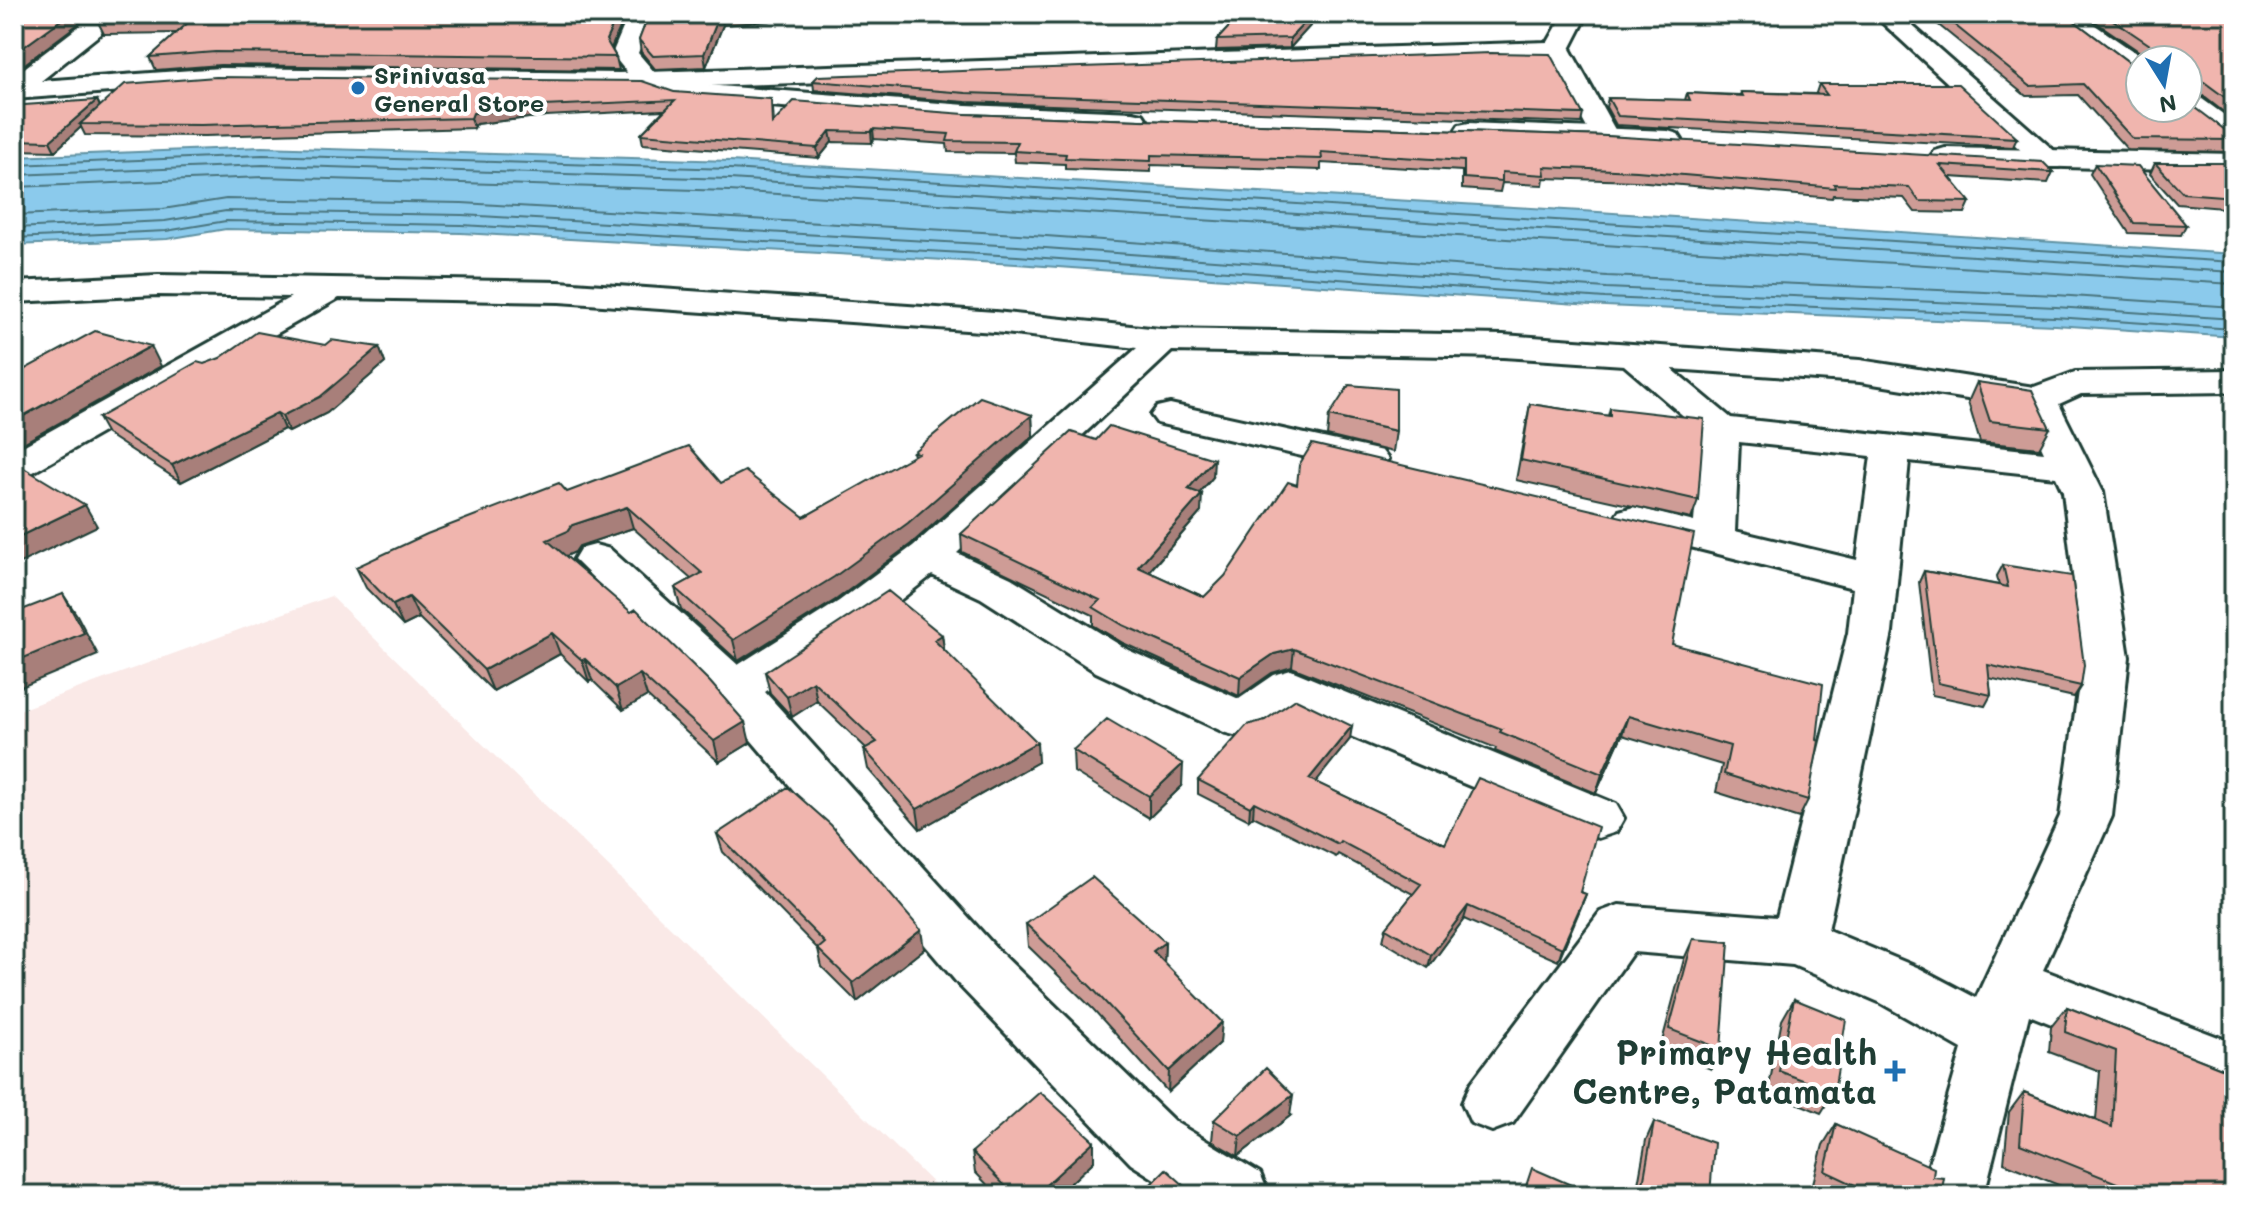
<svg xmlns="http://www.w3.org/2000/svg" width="2248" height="1209" font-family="Mali,sans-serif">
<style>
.built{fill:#fae9e7}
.water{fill:#8bcaec;stroke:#6092a2;stroke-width:2}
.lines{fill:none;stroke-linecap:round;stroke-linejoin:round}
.shore{stroke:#4a757e;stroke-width:2}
.minor-casing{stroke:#1f3d34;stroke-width:6}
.major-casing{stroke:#1f3d34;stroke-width:6}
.minor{fill:#fff;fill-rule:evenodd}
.major{fill:#fff;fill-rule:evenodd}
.wall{fill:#ce9c96;stroke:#1f3d34;stroke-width:2}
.shaded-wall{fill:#a87f7a;stroke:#1f3d34;stroke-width:2}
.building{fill:#f0b5ae;stroke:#1f3d34;stroke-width:2}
.poi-dot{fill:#1f6fb2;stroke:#fff;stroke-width:3}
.labels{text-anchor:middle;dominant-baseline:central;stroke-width:8;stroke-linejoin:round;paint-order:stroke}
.far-poi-label{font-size:24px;font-weight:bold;fill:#1f3d34;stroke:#fff;text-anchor:start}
.near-poi-label{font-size:34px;font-weight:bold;fill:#1f3d34;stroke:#fff;text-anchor:end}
</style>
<rect width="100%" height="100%" fill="#fff"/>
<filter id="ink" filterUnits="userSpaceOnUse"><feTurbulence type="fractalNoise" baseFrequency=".0125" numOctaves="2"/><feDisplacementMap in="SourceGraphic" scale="16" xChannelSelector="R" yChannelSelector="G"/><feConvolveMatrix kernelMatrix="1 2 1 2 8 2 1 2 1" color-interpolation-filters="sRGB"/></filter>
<g filter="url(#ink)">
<path class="built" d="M331,596L945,1195H14V712Z"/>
<path class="water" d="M262,147L730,161L1598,212L2234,254V337L2055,325L1605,306L1016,264L461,233L226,229L167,239L14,245V157Z"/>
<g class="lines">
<path class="shore" d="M14,165L263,155L730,169L2234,262
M14,175L263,165L730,179L2234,272
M14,187L263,177L729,191L2234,284
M14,215L163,209L226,199L462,203L1018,234L1607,276L2056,295L2234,307
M14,228L165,221L226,211L462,215L1017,246L1606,288L2056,307L2234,319
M14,238L166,231L226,221L461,225L1017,256L1605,298L2055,317L2234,329"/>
<g class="minor-casing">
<path id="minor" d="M1564,14H1588L1570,49L1618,135L1614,141H1594L1548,57L619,89L220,84L14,99V76L82,24H100L103,29L100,34L41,81L220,68L619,73L1548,42Z
M1873,14H1899L2059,155L2064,161L2059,167H2039Z
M2051,14H2079L2146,60H2140V76L2131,74Z
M2188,94L2198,96L2234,122V143L2224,141L2179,108H2188Z
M158,275L559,282L995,312L1160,329L1503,335L1860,360L2034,387L2075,372L2234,370V392L2081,394L2059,404L2103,492L2129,657L2112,816L2043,970L2234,1043V1097L2029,1015L1984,1195H1920L1962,1049L1879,1002L1793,965L1633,952L1513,1123L1492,1131L1471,1123L1462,1103L1471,1083L1600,912L1619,905L1777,917L1848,633L1853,588L1619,529L1613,520L1619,511L1634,507L1694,522L1701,431L1624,365L1503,357L1172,351L957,553L1011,578L1128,650L1239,699L1274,675L1291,670L1616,804L1624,818L1616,832L1598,838L1580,832L1343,733L1294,709C1271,725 1255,742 1226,733L1096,672L981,598L932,575L871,623L765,692L999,951L1175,1122L1260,1173L1269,1195H1180L1131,1164L959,985L718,701L574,559L580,549L595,545L610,549L738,665L839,601L913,546L1137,348L995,332L559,302L339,298L28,475L14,479V451L291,297L158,295L14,302V282ZM1672,369L1860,382L2024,408L2044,452L1731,418ZM1739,442L1871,456L1857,560L1735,531ZM1909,461L2056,477L2063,492L2083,657L2060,816L1976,998L1919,968L1828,930L1892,633Z
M1170,404L1382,451L1388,459L1382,467L1368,471L1157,423L1151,415L1157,407Z"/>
</g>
<g class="major-casing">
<path id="major" d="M629,14H653L638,53L656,74L680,83L966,105L1133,112L1143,114L1147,120L1143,126L1133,128L966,121L676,99L638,86L612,54Z
M1469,123L1668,131L1678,134L1682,140L1678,146L1668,149L1459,137L1455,131L1459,125Z
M1945,148L2234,154V172L1935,163L1930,157L1935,151Z"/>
</g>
<use href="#minor" class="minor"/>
<use href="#major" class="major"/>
</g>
<path class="wall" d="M14,14H626L611,48L616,57L619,70L220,65L156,70L150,57L177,33L104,34L98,22Z
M649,14H769L770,21L723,25L706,67L655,69L641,52L639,40Z
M1241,14H1321L1290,48L1216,50L1217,40Z
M1925,14H2065L2134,66L2229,133H2234V152L2128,150L2078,95L2026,96Z
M2084,14H2234V120L2199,93L2191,92L2188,99V60H2144L2146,56Z
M813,81L1583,114L1581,123L966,102L814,90Z
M1819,84L2017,138L2013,147L1616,125L1606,107L1608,98L1685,100L1687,93L1740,95L1741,92L1817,94L1816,93Z
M674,92L773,109L774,123L965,114L1606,136L2053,172L2048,183L1949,177L1970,202L1965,213L1915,212L1904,198L1833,195L1832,198L1635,181L1544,178L1543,185L1502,183L1500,192L1462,189V171L1321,163V170L1151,165V172L1065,169V164L1015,162L1014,153L948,152L947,144L874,139L872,143L832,142L819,158L643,144L641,134L664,110L546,116L476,124L474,128L205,136L85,135L81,127L55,151L14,150V111L97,100L100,106Z
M2155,163H2234V209L2177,204L2150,174Z
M2095,164L2186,225L2181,235L2129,233L2090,174Z
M325,345L379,347L385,363L327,413L289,432L284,429L181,482L107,434L98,418L204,364Z
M1977,382L2050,428L2039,448L1980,442L1968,402Z
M1530,404L1608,416L1610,408L1698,500L1691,519L1516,480Z
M1032,415L1033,436L911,544L837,599L738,661L681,609L675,588L691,579L633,528L579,546L575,552L566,556L750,743L719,762L647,696L623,710L592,680L589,682L560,654L493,691L419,618L403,626L366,588L356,567L567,492L721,483L804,517L914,456L913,452Z
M1329,416L1396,431L1393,452L1327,436Z
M1096,440L1213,477L1199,493L1201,512L1149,572L1204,597L1672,644L1808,800L1799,818L1716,792L1722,765L1622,735L1596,793L1495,751L1496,748L1292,667L1272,673L1239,696L1123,643L1093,625V615L962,552L961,534Z
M2003,565L2081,686L2074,697L1989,678L1991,695L1985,706L1932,695L1919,582L1924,571L1999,585L1997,576Z
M942,635L944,650L1038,762L920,829L868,769L864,749L866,748L817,701L792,717L770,693L765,672Z
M1350,739L1315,782L1445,844L1586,894L1558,961L1464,919L1428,968L1383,941L1386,928L1413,894L1338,854L1336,857L1253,816L1249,820L1198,794V780Z
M1073,750L1182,786L1149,818L1074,772Z
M717,834L924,949L857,1002L822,967L818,949L723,852Z
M1026,924L1165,942L1164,963L1220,1043L1168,1092L1093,1009L1028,946Z
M1693,939L1721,1049L1711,1069L1660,1049L1684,959Z
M1794,999L1834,1092L1821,1113L1768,1091L1782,1020Z
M2067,1007L2234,1073V1195H2083L2004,1163L2009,1112L2024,1092L2096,1120L2100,1071L2049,1052L2051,1027Z
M1290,1116L1238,1156L1212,1141L1214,1120Z
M1654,1122L1710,1195H1636L1646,1140Z
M1836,1124L1933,1177L1941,1195H1819L1811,1191L1823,1145Z
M1094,1141V1161L1058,1195H997L975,1172L972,1152Z"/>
<path class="shaded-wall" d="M69,14H79L82,21L14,72V54Z
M618,14H626L609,53L606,40Z
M720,14H721L723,25L706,67L704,54Z
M1313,14H1321L1290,48V38Z
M97,100L101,109L80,124L81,127L55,151L50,141Z
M543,106L546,116L476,124L474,128L471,118L473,113Z
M873,129L874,139L872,143L871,132Z
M830,131L832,142L819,158L817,148Z
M151,346L161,366L14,448V421Z
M379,347L385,363L327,413L289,432L282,416Z
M277,413L284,429L181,482L172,465Z
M1032,415L1033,436L911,544L837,599L738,661L733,640Z
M1214,459L1213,477L1187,508L1188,489Z
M1202,494L1201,512L1137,585L1138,567Z
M85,505L97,526L14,566V539Z
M627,507L633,528L579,546L575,552L555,561L547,540L572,525Z
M63,594L77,615L98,655L14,690V662Z
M409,597L419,618L403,626L393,605Z
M552,633L560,654L493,691L484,670Z
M942,635L945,655L934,640Z
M1294,649L1292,667L1272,673L1239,696L1240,677L1274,654Z
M585,659L592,680L589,682L582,660Z
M640,674L647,696L623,710L616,688Z
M813,681L817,701L792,717L787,697Z
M1628,716L1622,735L1596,793L1602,774Z
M745,722L750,743L719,762L714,741Z
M1352,726L1350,739L1307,793L1309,779Z
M1037,742L1038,762L920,829L917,809Z
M1183,764L1182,786L1149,818V796Z
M1254,802L1253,816L1249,820L1250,807Z
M1586,894L1581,907L1558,961L1562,948Z
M1468,906L1464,919L1428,968L1431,955Z
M921,930L924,949L857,1002L853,983Z
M1165,942L1164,963L1153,951Z
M1222,1022L1220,1043L1168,1092L1169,1071Z
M1293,1095L1290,1116L1238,1156L1240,1136Z
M1094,1141V1161L1058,1195H1035Z"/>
<path class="building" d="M14,14H69L14,54Z
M97,14H618L606,40L616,57L215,52L150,57L191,20L98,21Z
M649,14H720L704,54L653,56L639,40Z
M1241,14H1313L1290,38L1217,40Z
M1941,14H2065L2134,66L2140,67V108H2188V102L2229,133H2234V140L2133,139L2083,84L2030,86Z
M2104,14H2234V104L2204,82L2191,81L2190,94L2188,95V60H2147L2148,52L2153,51V47Z
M1491,53L1550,54L1583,114L966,93L813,81L818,76Z
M216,77L642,81L674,92L771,99L772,124L794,101L965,114L1606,136L2043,162L2053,172L1940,165L1970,202L1919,201L1909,187L1834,184L1835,188L1637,171L1544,167L1545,175L1502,172V181L1464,178V161L1321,152L1322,159L1151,155V161L1065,158L1066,154L1014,151L1018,142L947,141L949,134L873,129L871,132L830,131L817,148L641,134L675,100L543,106L473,113L471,118L201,125L80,124L125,84Z
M1819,84H1958L2017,138L1618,116L1608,98L1690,100L1687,93L1743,96L1741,92L1827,95Z
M97,100L50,141L14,140V111L24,105Z
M2155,163H2234V197L2183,193Z
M2095,164L2138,166L2186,225L2134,223Z
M95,331L151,346L14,421V375Z
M257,332L325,345L331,340L379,347L320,397L282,416L277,413L172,465L98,418L197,362L204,364L220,358Z
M1977,382L2032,390L2050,428L1990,421Z
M1349,385L1396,389V431L1329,416Z
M980,397L1032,415L908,523L834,577L733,640L675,588L702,573L627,507L572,525L568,531L547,540L631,612L636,609L710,682L745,722L714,741L640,674L616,688L585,659L582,660L552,633L484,670L409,597L393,605L356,567L427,534L559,483L567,492L689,446L721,483L745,471L804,517L918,453L913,452Z
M1530,404L1610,416V408L1704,419L1698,500L1521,460Z
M1109,426L1214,459L1188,489L1202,494L1138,567L1204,597L1225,576L1288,482L1297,485L1299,465L1312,444L1694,534L1672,644L1823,684L1817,740L1819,741L1808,800L1724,774L1730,746L1628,716L1602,774L1500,732L1502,729L1294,649L1274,654L1240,677L1123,625L1093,607L1100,600L961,534L1071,432L1096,440Z
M14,462L85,505L14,539Z
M2003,565L2072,576L2084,665L2081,686L1988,665L1991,695L1938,683L1924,571L2008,587Z
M888,591L942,635L934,640L1037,742L917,809L864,749L877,742L813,681L787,697L765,672Z
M63,594L84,633L14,662V613Z
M1296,699L1352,726L1309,779L1445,844L1478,778L1598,827L1580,892L1586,894L1562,948L1468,906L1431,955L1386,928L1421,884L1340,841L1338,844L1254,802L1250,807L1198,780L1247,725L1265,720Z
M1107,719L1183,764L1149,796L1073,750Z
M788,787L831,825L921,930L853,983L818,949L825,943L717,834Z
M1092,877L1165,942L1153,951L1222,1022L1169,1071L1092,988L1026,924Z
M1693,939L1729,942L1721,1049L1669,1029Z
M1794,999L1846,1020L1834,1092L1779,1071Z
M2067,1007L2234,1073V1195H2138L2137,1191L2020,1144L2024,1092L2112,1127L2116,1051L2065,1032Z
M1266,1068L1293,1095L1240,1136L1214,1120Z
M1040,1092L1094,1141L1035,1195H1014L972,1152Z
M1654,1122L1714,1143L1710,1195H1641Z
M1836,1124L1934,1168L1933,1177L1944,1178L1941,1195H1876L1825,1171Z
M1532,1168L1594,1195H1523Z
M1166,1169L1195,1195H1140Z"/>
</g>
<g class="poi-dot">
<circle cx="358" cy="88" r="8"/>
<path d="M1891 1059h8v8h8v8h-8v8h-8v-8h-8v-8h8z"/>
</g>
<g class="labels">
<g class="far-poi-label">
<text x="374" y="74">Srinivasa<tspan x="374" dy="28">General Store</tspan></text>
</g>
<g class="near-poi-label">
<text x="1877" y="1051">Primary Health<tspan x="1877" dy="39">Centre, Patamata</tspan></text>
</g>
</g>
<rect width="2248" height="1209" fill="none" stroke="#fff" stroke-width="48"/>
<rect x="24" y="24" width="2200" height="1161" fill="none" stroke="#1f3d34" stroke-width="3" filter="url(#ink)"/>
<g transform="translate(2164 84) rotate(169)"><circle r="38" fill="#ffffff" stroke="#a5b1ae" stroke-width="2"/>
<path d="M0-6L14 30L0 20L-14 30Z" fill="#1f6fb2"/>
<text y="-12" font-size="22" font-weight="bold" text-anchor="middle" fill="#1f3d34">N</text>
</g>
</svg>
